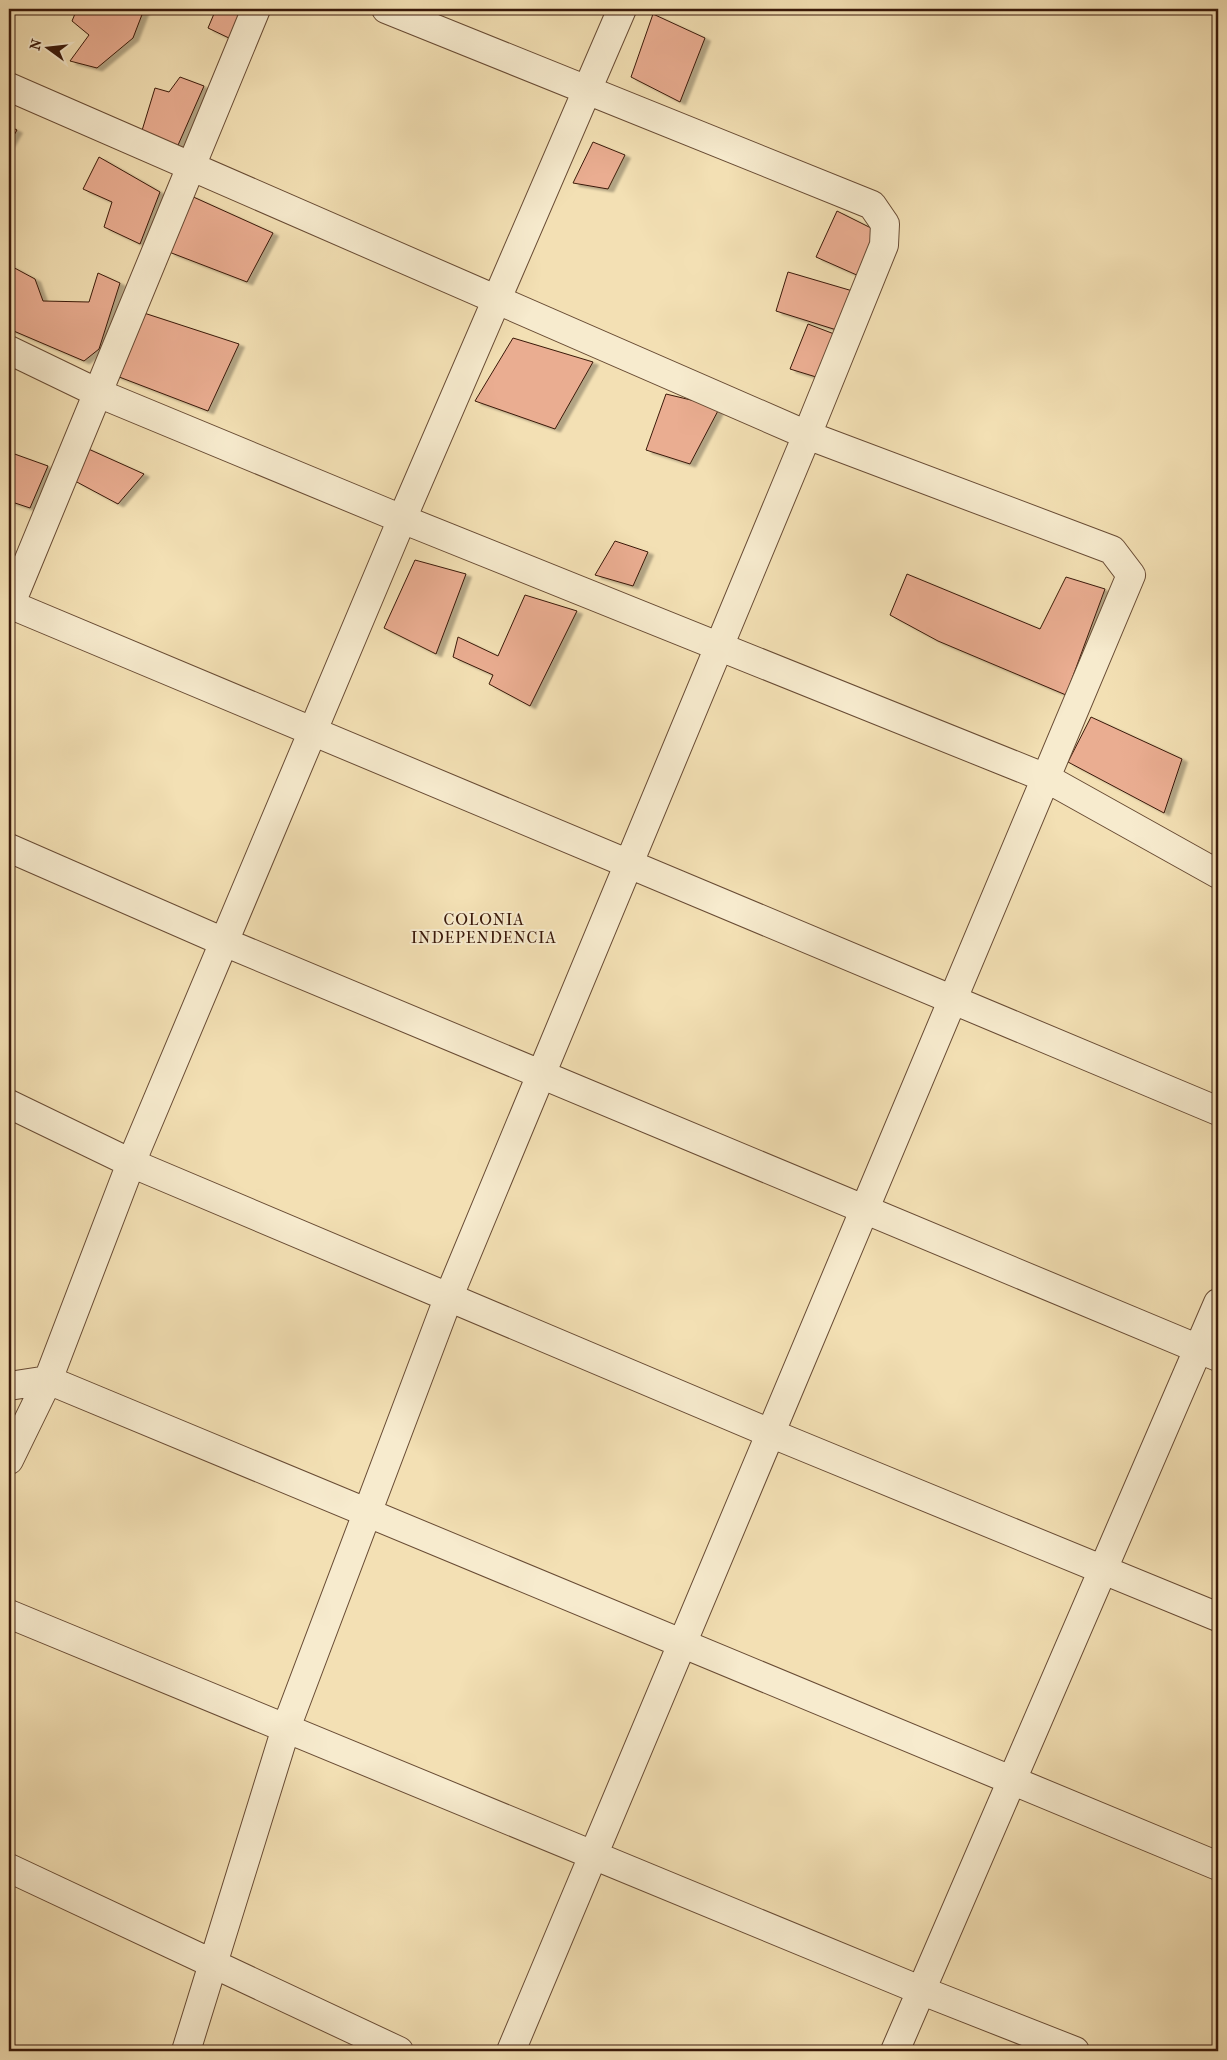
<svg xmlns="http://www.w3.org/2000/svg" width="1227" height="2060" font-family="'IM FELL French Canon',serif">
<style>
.building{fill:#eaad91;stroke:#3a190a;filter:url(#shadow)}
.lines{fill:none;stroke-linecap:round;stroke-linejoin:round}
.minor-casing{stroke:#684b34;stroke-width:30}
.minor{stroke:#f7ebce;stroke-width:28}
.labels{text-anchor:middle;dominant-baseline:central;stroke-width:4;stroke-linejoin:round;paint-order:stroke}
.neighbourhood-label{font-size:16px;letter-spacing:1px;fill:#3a190a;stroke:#f7ebce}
</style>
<defs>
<filter id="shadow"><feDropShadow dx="5.5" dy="3" stdDeviation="1" flood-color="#0004"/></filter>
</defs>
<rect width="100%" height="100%" fill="#f3e0b4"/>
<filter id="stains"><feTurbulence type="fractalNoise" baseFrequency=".004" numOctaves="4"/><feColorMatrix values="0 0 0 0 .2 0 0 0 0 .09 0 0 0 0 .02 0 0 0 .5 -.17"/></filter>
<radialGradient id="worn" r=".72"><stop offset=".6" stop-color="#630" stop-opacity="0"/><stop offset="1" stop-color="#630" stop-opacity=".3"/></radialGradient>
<path class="building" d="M77,9H147L143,12L133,38L97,68L70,61L89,35L72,21Z
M216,9H243L231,39L208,28Z
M653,14L705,38L680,102L631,77Z
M180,77L204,86L175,152L140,137L155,88L169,92Z
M9,126L17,130L9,144Z
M593,142L625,155L608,189L573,183Z
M99,157L160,192L140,244L104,227L112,202L83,189Z
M189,195L273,233L247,282L169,252Z
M837,211L877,231L859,276L816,257Z
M9,265L35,279L43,301L89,302L98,273L120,283L99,349L84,361L9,329Z
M788,272L856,292L843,332L776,311Z
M144,313L239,344L208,411L114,375Z
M808,324L842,337L826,380L790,369Z
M513,338L593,362L555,429L475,401Z
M666,394L720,407L690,464L646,450Z
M84,447L144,474L118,504L75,481Z
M9,452L48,466L30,508L9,501Z
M615,541L648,552L633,586L595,575Z
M415,560L466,574L436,654L384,628Z
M907,574L1040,629L1066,577L1105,589L1066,695L938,641L890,615Z
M525,595L577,611L530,706L489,684L493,675L453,657L458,637L498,656Z
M1091,717L1182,759L1164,813L1068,762Z"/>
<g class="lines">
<g class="minor-casing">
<path id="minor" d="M9,87L807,435L1112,550L1131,575L511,2051
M9,350L98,393L402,519L1046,778L1218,874
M9,604L1218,1111
M9,608L256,9
M9,848L224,942L1218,1357
M9,1104L131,1163L770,1433L1218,1617
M9,1386L48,1380L1218,1866
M9,1460L48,1380L131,1163L402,519L622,9
M9,1614L920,1990L1075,2051
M9,1868L399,2051
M186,2051L286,1728L449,1296L807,435L884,245L885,224L872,205L386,9
M895,2051L1218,1303"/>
</g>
<use href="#minor" class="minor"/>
</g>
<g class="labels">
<g class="neighbourhood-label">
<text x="484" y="919">COLONIA<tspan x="484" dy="18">INDEPENDENCIA</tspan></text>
</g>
</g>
<rect width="1227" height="2060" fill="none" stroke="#f3e0b4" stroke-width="30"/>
<rect x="10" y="10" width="1207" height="2040" fill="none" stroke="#3a190a" stroke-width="2.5"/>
<rect x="15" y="15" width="1197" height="2030" fill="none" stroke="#3a190a"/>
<g transform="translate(48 48) rotate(285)" stroke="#f7ebce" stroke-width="4" paint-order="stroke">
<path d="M0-4L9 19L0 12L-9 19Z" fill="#3a190a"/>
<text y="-8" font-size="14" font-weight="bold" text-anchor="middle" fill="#3a190a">N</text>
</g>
<rect width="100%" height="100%" filter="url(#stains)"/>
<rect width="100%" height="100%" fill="url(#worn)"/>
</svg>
